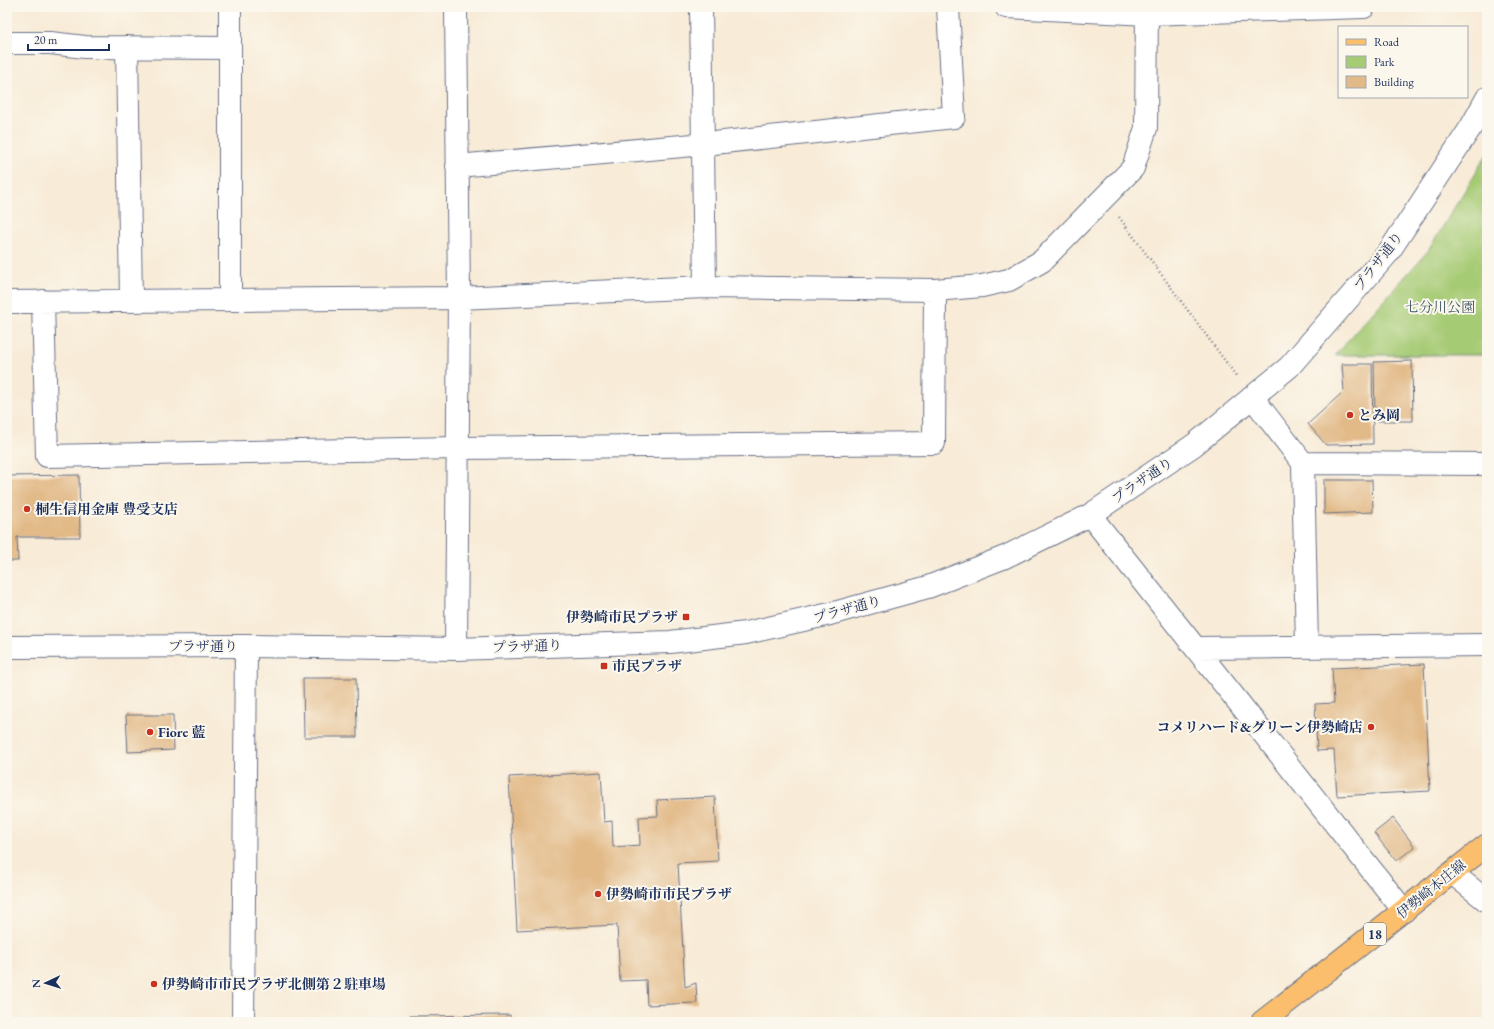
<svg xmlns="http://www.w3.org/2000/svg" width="1494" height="1029" font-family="'EB Garamond','Noto Serif JP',serif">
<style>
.green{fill:#a6cb75;stroke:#607d6a}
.building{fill:#e2ba88}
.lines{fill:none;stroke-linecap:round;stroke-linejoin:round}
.minor-casing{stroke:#687188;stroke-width:24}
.tertiary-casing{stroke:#687188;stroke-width:24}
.primary-casing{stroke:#687188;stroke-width:24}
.path{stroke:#687188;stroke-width:2.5;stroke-dasharray:1 3;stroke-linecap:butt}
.minor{stroke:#fff;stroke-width:22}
.tertiary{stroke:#fff;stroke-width:22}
.primary{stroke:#fabe6d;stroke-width:22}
.poi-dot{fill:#c8321e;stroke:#fbf7ec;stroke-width:1.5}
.labels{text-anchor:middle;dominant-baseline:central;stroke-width:4;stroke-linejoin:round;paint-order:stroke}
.shield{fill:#fbf7ec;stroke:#5e6b89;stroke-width:1}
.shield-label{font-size:13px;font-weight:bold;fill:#1b2f5e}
.street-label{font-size:14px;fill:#1b2f5e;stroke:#fbf7ec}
.park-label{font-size:14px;fill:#3e5664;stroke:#fbf7ec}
.poi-label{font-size:14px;font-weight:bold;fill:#1b2f5e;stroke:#fbf7ec;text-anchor:start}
</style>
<rect width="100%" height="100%" fill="#fbf7ec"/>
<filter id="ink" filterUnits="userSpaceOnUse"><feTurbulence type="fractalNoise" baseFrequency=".025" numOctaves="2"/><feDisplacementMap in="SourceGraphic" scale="8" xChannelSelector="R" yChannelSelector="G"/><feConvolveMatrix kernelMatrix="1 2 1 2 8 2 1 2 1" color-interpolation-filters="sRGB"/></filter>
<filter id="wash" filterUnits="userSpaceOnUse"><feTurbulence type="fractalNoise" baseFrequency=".012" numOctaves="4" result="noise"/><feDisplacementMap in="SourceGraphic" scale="16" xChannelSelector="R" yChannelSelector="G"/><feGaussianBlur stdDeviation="0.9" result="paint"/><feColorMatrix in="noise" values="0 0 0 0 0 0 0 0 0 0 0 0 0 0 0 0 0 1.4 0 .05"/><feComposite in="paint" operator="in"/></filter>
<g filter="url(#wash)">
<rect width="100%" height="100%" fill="#f8ebd7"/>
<path class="green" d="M1487,154V355H1335L1428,251Z"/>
<g id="blocks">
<path class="building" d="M1412,361L1413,421H1375L1374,362Z
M1342,364H1372L1373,444L1326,445L1308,424L1344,391Z
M79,475L80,537H17L18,561H7V476Z
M1324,480H1372L1373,512L1324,514Z
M1424,664L1430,791L1337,796L1334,750L1317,751L1315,704L1334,703L1332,668Z
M303,678H356L357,737H304Z
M126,715H173L174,750L128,752Z
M601,772L604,822L612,821L613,847L640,845L639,817L658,816L657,800L715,797L718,861L678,863L685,987L696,983L697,1003L647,1005L646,980L620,981L617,925L517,930L509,777Z
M1393,818L1415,847L1396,861L1374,833Z
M510,1015V1022H410V1016Z"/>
</g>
</g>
<g filter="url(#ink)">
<use href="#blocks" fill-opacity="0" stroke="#687188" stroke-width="1"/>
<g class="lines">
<g class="minor-casing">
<path id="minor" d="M230,7V299
M456,7L459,298L456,649
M701,7L705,287
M1006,7L1148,14L1364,7
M7,43H50L85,47L230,48
M127,47L131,300
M457,166L705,144L954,117L948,7
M43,301L47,456L457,448L934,443L935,290
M7,302L459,298L705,287L935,290L982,286L1009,280L1042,261L1133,168L1146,128L1147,7
M1252,397L1303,463L1307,647
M1303,463L1487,464
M1090,515L1404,911
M1196,648L1487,645
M1452,873L1487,901
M243,1022L246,646"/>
</g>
<g class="tertiary-casing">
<path id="tertiary" d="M7,647L246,646L456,649L670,642L746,633L830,614L928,587L1005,557L1090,515L1194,445L1289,367L1388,253L1471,127L1487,98"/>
</g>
<g class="primary-casing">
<path id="primary" d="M1262,1022L1487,845"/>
</g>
<path class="path" d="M1119,217L1237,377"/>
<use href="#minor" class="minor"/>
<use href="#tertiary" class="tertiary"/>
<use href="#primary" class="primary"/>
</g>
</g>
<g class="poi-dot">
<circle cx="1350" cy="415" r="4"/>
<circle cx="27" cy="509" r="4"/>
<rect x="682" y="613" width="8" height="8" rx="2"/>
<rect x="600" y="662" width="8" height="8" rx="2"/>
<circle cx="1371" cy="727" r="4"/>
<circle cx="150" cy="732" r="4"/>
<circle cx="598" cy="894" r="4"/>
<circle cx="154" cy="984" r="4"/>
</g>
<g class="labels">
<rect class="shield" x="1364" y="923" width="22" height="22" rx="3"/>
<g class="shield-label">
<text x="1375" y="934">18</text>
</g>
<g class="street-label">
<text transform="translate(1378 261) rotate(-52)">プラザ通り</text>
<text transform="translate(1142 480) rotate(-34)">プラザ通り</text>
<text transform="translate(847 609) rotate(-15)">プラザ通り</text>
<text x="203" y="646">プラザ通り</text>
<text transform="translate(527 646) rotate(-2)">プラザ通り</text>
<text transform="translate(1431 889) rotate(-39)">伊勢崎本庄線</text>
</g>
<g class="park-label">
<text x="1440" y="307">七分川公園</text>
</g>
<g class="poi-label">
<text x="1358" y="415">とみ岡</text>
<text x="35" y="509">桐生信用金庫 豊受支店</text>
<text x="678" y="617" text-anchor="end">伊勢崎市民プラザ</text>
<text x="612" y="666">市民プラザ</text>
<text x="1363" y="727" text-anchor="end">コメリハード&amp;グリーン伊勢崎店</text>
<text x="158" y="732">Fiore 藍</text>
<text x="606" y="894">伊勢崎市市民プラザ</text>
<text x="162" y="984">伊勢崎市市民プラザ北側第２駐車場</text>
</g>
</g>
<rect width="1494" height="1029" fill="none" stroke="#fbf7ec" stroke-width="24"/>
<rect x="1338" y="26" width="130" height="72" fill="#fbf7ec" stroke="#a1a7b3"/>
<rect x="1346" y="39" width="20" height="6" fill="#fabe6d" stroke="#a1a7b3"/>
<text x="1374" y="46" font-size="12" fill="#1b2f5e">Road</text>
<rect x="1346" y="56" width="20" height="12" fill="#a6cb75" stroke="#a1a7b3"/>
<text x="1374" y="66" font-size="12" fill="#1b2f5e">Park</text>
<rect x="1346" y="76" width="20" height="12" fill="#e2ba88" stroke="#a1a7b3"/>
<text x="1374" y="86" font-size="12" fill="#1b2f5e">Building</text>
<g transform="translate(46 983) rotate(266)" stroke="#fbf7ec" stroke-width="3" paint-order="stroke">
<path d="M0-3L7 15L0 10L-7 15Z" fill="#1b2f5e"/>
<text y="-6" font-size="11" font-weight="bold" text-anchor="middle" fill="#1b2f5e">N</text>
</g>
<path d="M28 44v6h81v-6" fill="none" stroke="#1b2f5e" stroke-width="2"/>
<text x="34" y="44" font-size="12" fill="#1b2f5e" stroke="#fbf7ec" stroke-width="3" paint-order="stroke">20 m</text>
</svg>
